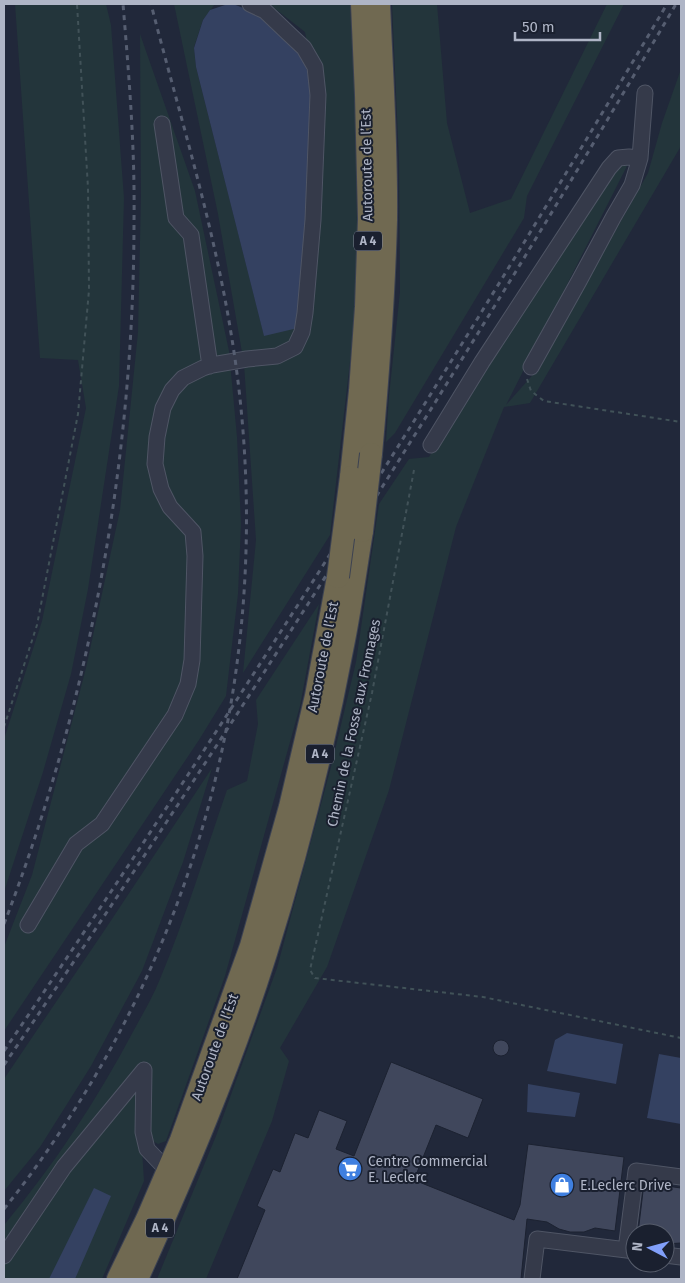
<svg xmlns="http://www.w3.org/2000/svg" width="685" height="1283" font-family="'Fira Sans',sans-serif">
<style>
.green{fill:#23353b}
.water{fill:#344161}
.building{fill:#40475c;stroke:#1c2231}
.lines{fill:none;stroke-linecap:round;stroke-linejoin:round}
.minor-casing{stroke:#4f5565;stroke-width:17}
.highway-casing{stroke:#3c4252;stroke-width:24}
.path{stroke:#415258;stroke-width:2;stroke-dasharray:4 4;stroke-linecap:butt}
.minor{stroke:#353a4a;stroke-width:15}
.highway{stroke:#706951;stroke-width:22}
.rail{stroke:#565e71;stroke-width:3;stroke-dasharray:5 5;stroke-linecap:butt}
.highway-bridge-casing{stroke:#3c4252;stroke-width:24;stroke-linecap:butt}
.highway-bridge{stroke:#706951;stroke-width:22}
.labels{text-anchor:middle;dominant-baseline:central;stroke-width:4;stroke-linejoin:round;paint-order:stroke}
.shield{fill:#1a202f;stroke:#828899;stroke-width:1}
.shield-label{font-size:12px;font-weight:bold;fill:#afb5c6}
.street-label{font-size:14px;fill:#afb5c6;stroke:#1a202f}
.poi-label{font-size:14px;fill:#afb5c6;stroke:#1a202f;text-anchor:start}
</style>
<rect width="100%" height="100%" fill="#21283a"/>
<path class="green" d="M15,4H106L111,25L124,198L119,386L88,589L71,674L43,772L4,892V739L42,621L86,408L78,360L40,358Z
M174,4H215L203,20L194,47L196,67L264,335L312,67L305,32L269,4H350L355,98L357,225L355,318L330,535L243,673L256,540L244,364L218,214Z
M392,4H437L447,123L470,213L511,199L607,4H624L527,196L524,218L395,433L386,442L389,396L400,292L399,160Z
M140,34L195,191L229,351L237,437L241,524L238,594L226,696L199,740L4,1031V947L32,875L86,668L120,510L138,332L141,196Z
M681,69V146L530,403L504,407L456,527L389,790L327,967L280,1048L289,1061L272,1121L206,1279H157L216,1136L277,968L331,767L356,662L379,504L409,459L429,457L473,383L620,165L628,164L506,405L537,370L648,173L662,123Z
M319,604L300,706L225,976L166,1141L158,1144L146,1137L142,1149L144,1181L102,1279H4V1225C54,1165 97,1100 134,1030C143,1013 153,997 160,979C186,917 205,853 227,790L247,781L258,724L256,700Z
M212,768L183,862L142,971L91,1066L40,1147L4,1191V1079L106,928Z"/>
<path class="water" d="M228,4H233L264,16L305,61L311,90L302,327L264,336L196,67L194,48L203,20L210,10Z
M567,1033L623,1044L616,1084L547,1071L555,1040Z
M659,1054L681,1058V1124L647,1118Z
M528,1084L580,1093L575,1117L527,1112Z
M94,1188L111,1196L75,1279H49Z"/>
<path class="building" d="M493 1048a8 8 0 1 1 16 0a8 8 0 1 1-16 0Z
M391,1062L483,1099L468,1138L436,1125L414,1180L514,1220L520,1205L528,1144L624,1157L615,1231L595,1228L584,1232H570L559,1229L547,1222L527,1219L521,1279H237L265,1210L257,1206L273,1169L280,1172L295,1133L308,1138L319,1110L347,1121L336,1149L354,1156Z
M644,1183L681,1188V1243L665,1244V1233H638Z"/>
<g class="lines">
<g class="minor-casing">
<path id="minor" d="M162,124L176,218L191,235L210,366
M531,367L579,281L614,216L632,185L640,158L645,93
M431,445L482,362L609,168L618,158L629,157L640,158
M28,925L76,844L102,824L175,715L188,684L192,660L195,556L193,532L170,507L161,489L155,464L157,437L163,408L172,390L183,378L203,368L212,365L247,359L277,356L295,347L302,332L305,313L313,220L318,95L315,67L304,48L288,33L265,11L250,4
M626,1250L636,1171L681,1177
M665,1255L681,1257
M4,1256L64,1167L144,1070L143,1132L147,1149L168,1171
M532,1279L537,1239L635,1251"/>
</g>
<g class="highway-casing">
<path id="highway" d="M371,454C378,376 384,298 386,220C387,148 382,76 379,4
M351,477L360,391L366,307L369,219L366,95L362,4
M118,1279L147,1219L181,1140L251,946L290,807L316,696L338,577
M137,1279C185,1173 231,1065 266,953C298,851 324,746 344,640C351,604 356,567 362,531"/>
</g>
<path class="path" d="M527,379L531,391L544,401L681,422
M414,470L372,693L310,970L315,978L483,997L681,1038
M4,727L37,625L78,414L89,290L88,188L77,4"/>
<use href="#minor" class="minor"/>
<use href="#highway" class="highway"/>
<path class="rail" d="M4,924C90,701 134,459 134,220C135,148 129,76 123,4
M4,1051C236,709 457,360 667,4
M4,1065C239,719 464,365 676,4
M4,1209C37,1168 67,1123 94,1078C227,852 274,591 231,333C213,222 179,113 151,4"/>
<g class="highway-bridge-casing">
<path id="highway-bridge" d="M362,531L371,454
M338,577L351,477"/>
</g>
<use href="#highway-bridge" class="highway-bridge"/>
</g>
<defs>
<g id="supermarket-disc" transform="scale(1.25)"><circle r="9.5" fill="#3f7fe0" stroke="#1a202f"/><path d="M-6-5.5h2.5l.6 2H6L4.5 2H-2.5L-4.4-4H-6ZM-1.5 3.2a1.3 1.3 0 1 0 .1 0ZM3 3.2a1.3 1.3 0 1 0 .1 0Z" fill="#fff"/></g>
<g id="shop-disc" transform="scale(1.25)"><circle r="9.5" fill="#3f7fe0" stroke="#1a202f"/><path d="M-5-2.5h2.3a2.7 3.5 0 0 1 5.4 0H5L5.5 6h-11ZM-1.5-2.5h3a1.5 2.3 0 0 0-3 0Z" fill="#fff"/></g>
</defs>
<g fill-rule="evenodd">
<use href="#supermarket-disc" x="350" y="1169"/>
<use href="#shop-disc" x="562" y="1185"/>
</g>
<g class="labels">
<g class="shield">
<rect x="354" y="231.5" width="28" height="19" rx="4"/>
<rect x="306" y="744.5" width="28" height="19" rx="4"/>
<rect x="146" y="1218.5" width="28" height="19" rx="4"/>
</g>
<g class="shield-label">
<text x="368" y="241">A 4</text>
<text x="320" y="754">A 4</text>
<text x="160" y="1228">A 4</text>
</g>
<g class="street-label">
<text transform="translate(367 165) rotate(-91)">Autoroute de l’Est</text>
<text transform="translate(323 657) rotate(-79)">Autoroute de l’Est</text>
<text transform="translate(354 723) rotate(-78)">Chemin de la Fosse aux Fromages</text>
<text transform="translate(215 1047) rotate(-70)">Autoroute de l’Est</text>
</g>
<g class="poi-label">
<text x="368" y="1161">Centre Commercial<tspan x="368" dy="16">E. Leclerc</tspan></text>
<text x="580" y="1185">E.Leclerc Drive</text>
</g>
</g>
<rect width="685" height="1283" fill="none" stroke="#afb5c6" stroke-width="10"/>
<g transform="translate(650 1248) rotate(276)"><circle r="24" fill="#1a202f" stroke="#565c6b"/>
<path d="M0-4L9 19L0 12L-9 19Z" fill="#819ffa"/>
<text y="-8" font-size="14" font-weight="bold" text-anchor="middle" fill="#afb5c6">N</text>
</g>
<path d="M515 32v8h85v-8" fill="none" stroke="#afb5c6" stroke-width="2.5"/>
<text x="522" y="32" font-size="15" fill="#afb5c6" stroke="#1a202f" stroke-width="4" paint-order="stroke">50 m</text>
</svg>
